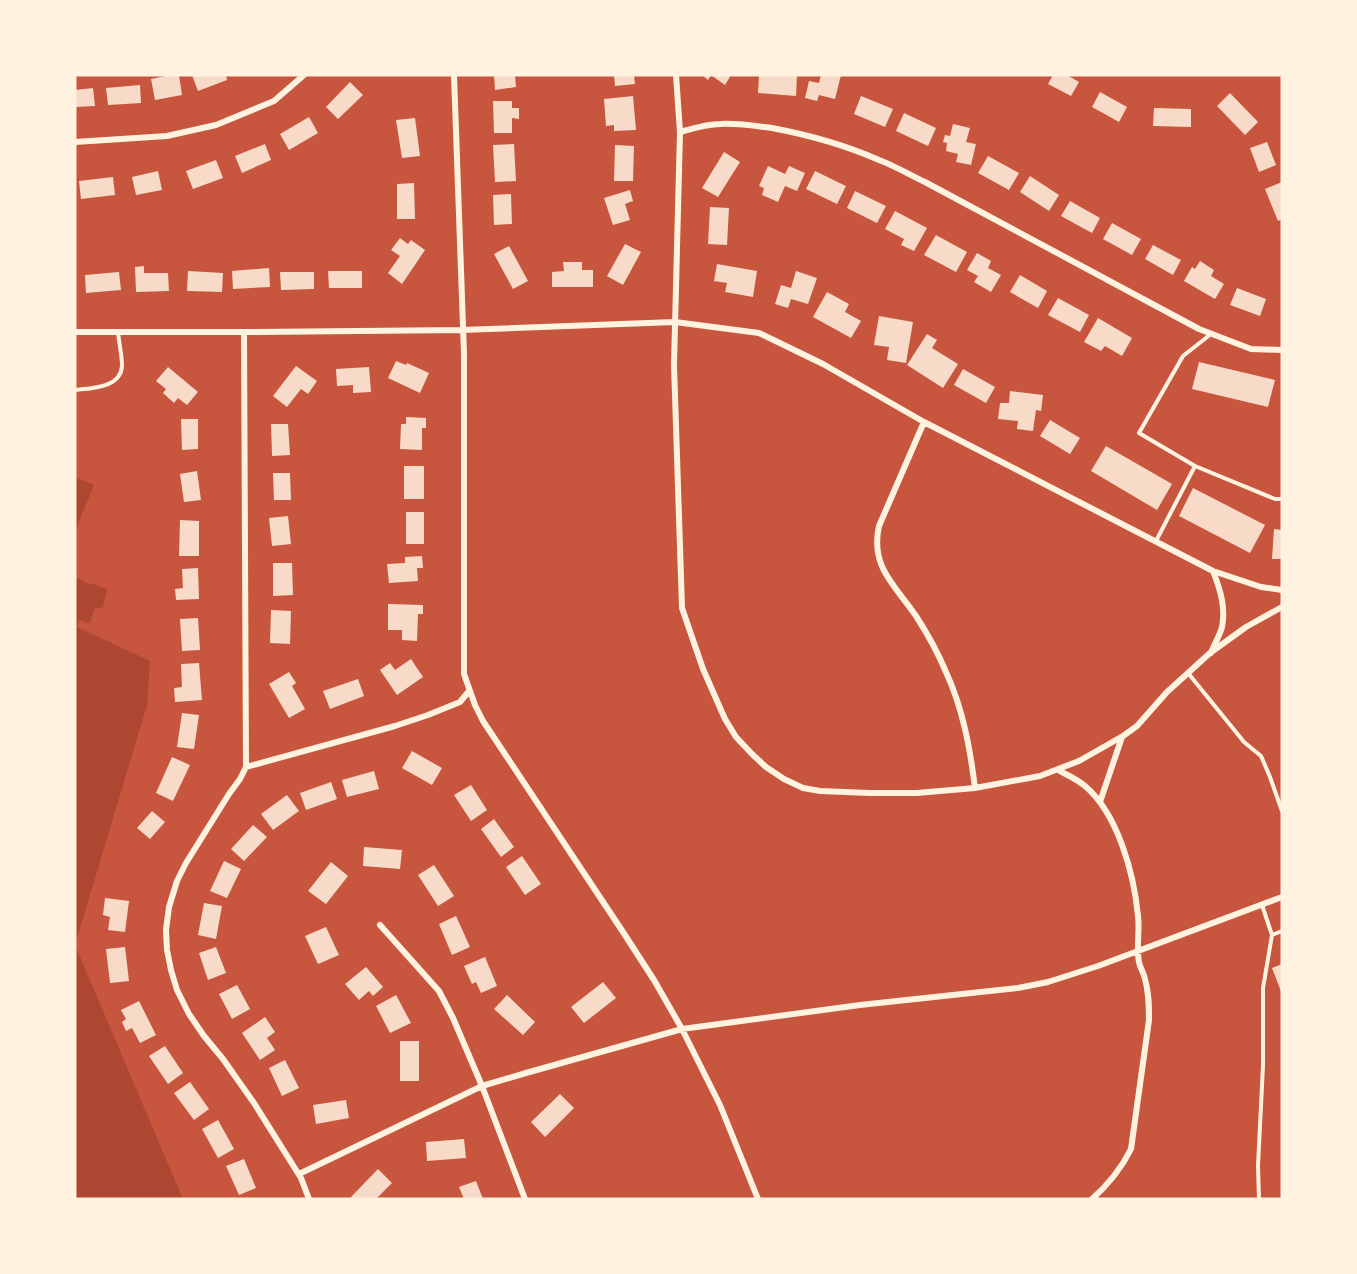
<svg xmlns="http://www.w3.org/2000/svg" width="1357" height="1274" font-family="'Open Sans',sans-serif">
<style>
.green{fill:#ae4732}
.building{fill:#f7dbc8}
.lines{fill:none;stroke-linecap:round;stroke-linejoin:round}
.service{stroke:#fff3e0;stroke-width:4}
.minor{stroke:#fff3e0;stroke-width:6}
</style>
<rect width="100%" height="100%" fill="#c8553d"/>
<path class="green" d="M75,477L94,485L75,531Z
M75,579H79L89,584H93L107,589L103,607L94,609L90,623H87L80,620L78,625L75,624Z
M75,626L150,661L147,705L75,945L183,1199H75Z"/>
<path class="building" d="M170,75H179L182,95L155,100L151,79Z
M192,75H226L227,80L198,91Z
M494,75H515L516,87L495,90Z
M614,75H634L635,84L615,86Z
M702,75H731L725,85L711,75L708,80Z
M759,75H797L796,96L758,93Z
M821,75H841L835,99L819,95L817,101L805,98L809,81L819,83Z
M1053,75H1067L1079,82L1071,96L1048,84Z
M350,82L363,95L338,119L326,107Z
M140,85L141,103L108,105L106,88Z
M93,88L95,106L75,107V90Z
M1100,92L1127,107L1119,122L1092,107Z
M1230,93L1258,122L1245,135L1217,106Z
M633,96L636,130L614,131V125L606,126L604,99Z
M861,96L893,109L885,127L854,114Z
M493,101H512V108H519V119L512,118V133H494Z
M1154,108L1191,109V127L1153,126Z
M904,113L936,128L928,146L896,131Z
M309,117L318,133L289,150L280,134Z
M415,118L420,156L402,158L396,120Z
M953,124L970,128L966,142L976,144L971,165L956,162L958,154L946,151L947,143L943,142L945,135L950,136Z
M1267,142L1276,165L1259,172L1250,148Z
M265,144L271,160L242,173L235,156Z
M514,144L516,181L495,182L493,145Z
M615,145L634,146L633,181H614Z
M724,152L740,162L718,197L702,188Z
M988,156L1019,173L1009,190L978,173Z
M216,160L223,178L193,189L186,171Z
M768,166L785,174L789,166L805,173L797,191L785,186L778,202L762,195L764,188L759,186Z
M158,171L162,190L136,195L132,177Z
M815,171L846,186L837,204L806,189Z
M1030,176L1059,195L1049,211L1020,192Z
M113,177L115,195L81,199L79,181Z
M1282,182V219L1278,221L1265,189Z
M414,183L415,219H397V184Z
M630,190L633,201L625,204L630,220L613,225L604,198Z
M855,191L886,206L877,223L847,208Z
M511,194L512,224L494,225L493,195Z
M1070,201L1100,218L1092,233L1061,216Z
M710,207L729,208L727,245L708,244Z
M895,211L927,228L914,251L901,245L904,239L885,229Z
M1112,223L1141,239L1132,255L1103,239Z
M936,235L967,252L956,272L924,255Z
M400,238L408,244L411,240L425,250L402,284L388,273L400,256L391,250Z
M625,244L641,252L623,285L607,276Z
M1153,245L1181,260L1173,275L1145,259Z
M509,246L528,281L513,289L494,254Z
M977,253L991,261L988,268L1001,275L991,292L974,282L978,276L967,270Z
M1200,261L1214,270L1211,276L1224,284L1215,299L1184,281L1192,267L1195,269Z
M563,262H582V270H593V287H552V272L564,271Z
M717,264L757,271L753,297L725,292L727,283L714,281Z
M144,266V273H168L169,291L136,292L135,267Z
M269,268L270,287L233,289L232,271Z
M188,271L223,273L222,292L187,291Z
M328,271H362V288H329Z
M796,271L817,278L808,304L791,299L788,308L775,304L781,285L791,288Z
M119,272L121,290L86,293L85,275Z
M280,272H314V289L281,290Z
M1020,275L1047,291L1038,308L1010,292Z
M1237,288L1266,299L1260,316L1230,305Z
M827,292L849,304L845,312L861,321L851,338L813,317Z
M1058,298L1089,315L1080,332L1048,315Z
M879,316L913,322L906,363L887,360L889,347L874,345Z
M1098,318L1132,338L1122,356L1105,346L1101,351L1084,342Z
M927,334L937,340L932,348L958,364L943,388L907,365Z
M396,361L406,365L407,363L429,373L420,393L388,378Z
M1199,362L1275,380L1268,407L1192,389Z
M296,366L317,381L308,394L301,389L287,407L273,396Z
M168,367L198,392L187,405L178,398L174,403L163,393L166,389L156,381Z
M369,367L371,392L353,393V385L337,386L336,369Z
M963,369L995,387L986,403L954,385Z
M1010,391L1043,395L1041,411L1036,410L1033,431L1017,429L1018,421L998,419L1000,403H1009Z
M406,417L426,418V428H422V450L400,449L401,424H406Z
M181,419H198V449L182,450Z
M1050,420L1080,438L1070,454L1040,436Z
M271,424H288L290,455L272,456Z
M1106,446L1172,484L1157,510L1091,471Z
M404,466H424V499H404Z
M197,471L201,500L184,502L180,474Z
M273,473H290L291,500H274Z
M1193,488L1265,525L1250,553L1179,516Z
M406,512H424V544H406Z
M288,516L291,544L272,546L269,518Z
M180,520L199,521V556H179Z
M1274,529L1282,530V559H1272Z
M422,556L423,568H417L418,581L389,583L387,564L405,563V557Z
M273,563H292L293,595L273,596Z
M198,568L199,599L176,600L175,589L183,588L182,569Z
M388,604L423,605V614H418L417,641L402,640V630H388Z
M271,610L291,611L290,644L270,643Z
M198,618L200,650L182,651L180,619Z
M411,659L423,677L397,695L380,670L390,663L395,670Z
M199,663L202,700L175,702L174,688L182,687L181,664Z
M289,672L296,683L292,686L305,709L289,718L269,684Z
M358,679L364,696L330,709L323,691Z
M182,713L199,715L194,749L177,747Z
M412,751L442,768L432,785L402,768Z
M172,757L190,765L173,801L156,793Z
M374,771L379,789L347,797L342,780Z
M331,782L337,799L306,810L300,793Z
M471,785L487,810L471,821L454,795Z
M287,795L299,811L273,830L261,814Z
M152,811L165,822L150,839L137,828Z
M494,819L514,847L501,857L481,829Z
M253,825L267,837L244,861L231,849Z
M364,847L402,850L400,869L363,866Z
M522,856L541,884L525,895L506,867Z
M224,861L241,869L227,898L210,891Z
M331,862L348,876L326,904L308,891Z
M434,865L454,896L438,906L418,875Z
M105,898L129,901L125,932L108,930L110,917L103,915Z
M204,903L222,906L216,939L198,935Z
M456,916L470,947L452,955L439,924Z
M326,927L339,955L318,964L305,936Z
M125,947L129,981L110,983L106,949Z
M216,947L226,973L208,980L199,953Z
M485,957L497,986L481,993L476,982L472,984L464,966Z
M1282,964V994L1272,968Z
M366,967L383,987L373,996L369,991L359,1000L345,984Z
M603,982L616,998L584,1023L571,1007Z
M237,985L250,1009L232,1019L219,994Z
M396,995L411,1023L390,1033L376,1006Z
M507,995L535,1022L523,1035L494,1009Z
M139,1001L156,1035L140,1043L132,1028L126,1031L122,1022L126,1019L121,1010Z
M265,1017L275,1032L267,1038L275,1050L260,1060L242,1033Z
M400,1041H419V1081H400Z
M165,1046L183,1073L168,1084L149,1056Z
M285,1060L299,1088L282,1096L269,1068Z
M190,1082L209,1109L194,1120L174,1093Z
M560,1094L574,1108L545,1137L531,1122Z
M346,1100L349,1118L316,1124L313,1105Z
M218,1120L234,1149L218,1158L202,1129Z
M464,1139L466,1158L427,1161L426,1142Z
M244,1159L256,1188L239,1195L226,1166Z
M378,1169L392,1183L376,1199H353L351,1197Z
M476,1181L483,1199H464L459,1187Z"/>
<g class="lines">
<path class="service" d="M1211,334L1183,356L1139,433L1195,466L1275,499H1282
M75,390C91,388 121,388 122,366C122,355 119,343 118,332
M1156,541L1195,466
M1188,673L1244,742L1261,756L1270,777L1282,811
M1262,905L1272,935L1282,931
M1259,1199L1258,1166L1263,1065V988L1272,935"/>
<path class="minor" d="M454,75L464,354V674L475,705L483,721L623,932L654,980L682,1029L720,1105L758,1199
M676,75L680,132L674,365L682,608L703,669L725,719L736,737L752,754L766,767L784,779L803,788L820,791L870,793H917L975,788L1040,776L1079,761L1123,736L1137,726L1167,692L1210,653L1246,627L1282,607
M680,132C694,128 707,124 721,124C738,123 756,126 772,128C809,135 845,145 879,160C895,166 910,175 925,182L1199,329L1251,349L1282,350
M75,142L167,136L216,125L274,101L304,75
M75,332H244L462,330L675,322L759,333L823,364L924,422L1213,571L1261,587L1282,590
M244,332L246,767L240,779L229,794L186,863L177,881L169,907L166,930L167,950L171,970L177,990L189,1014L204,1036L223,1059L254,1103L301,1178L309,1199
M924,422L879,526C870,567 895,585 916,616C927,633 938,653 946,672C963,709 970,748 975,788
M1211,653C1214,645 1220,635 1222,627C1226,607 1220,589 1213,571
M246,767L395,726L428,715L460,702L469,691
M1058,770C1067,775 1077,779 1085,786C1118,814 1134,874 1138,916C1140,931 1136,947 1139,962C1140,968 1144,973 1145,979C1149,993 1149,1006 1149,1020L1131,1149C1121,1169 1109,1184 1092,1199
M1100,802L1122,737
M380,925L439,991L453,1018L482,1086L525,1199
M299,1174L482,1086L526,1073L682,1029L860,1005L1018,988L1048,982L1098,966L1282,897"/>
</g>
<rect width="1357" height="1274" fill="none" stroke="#fff3e0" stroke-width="153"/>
</svg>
